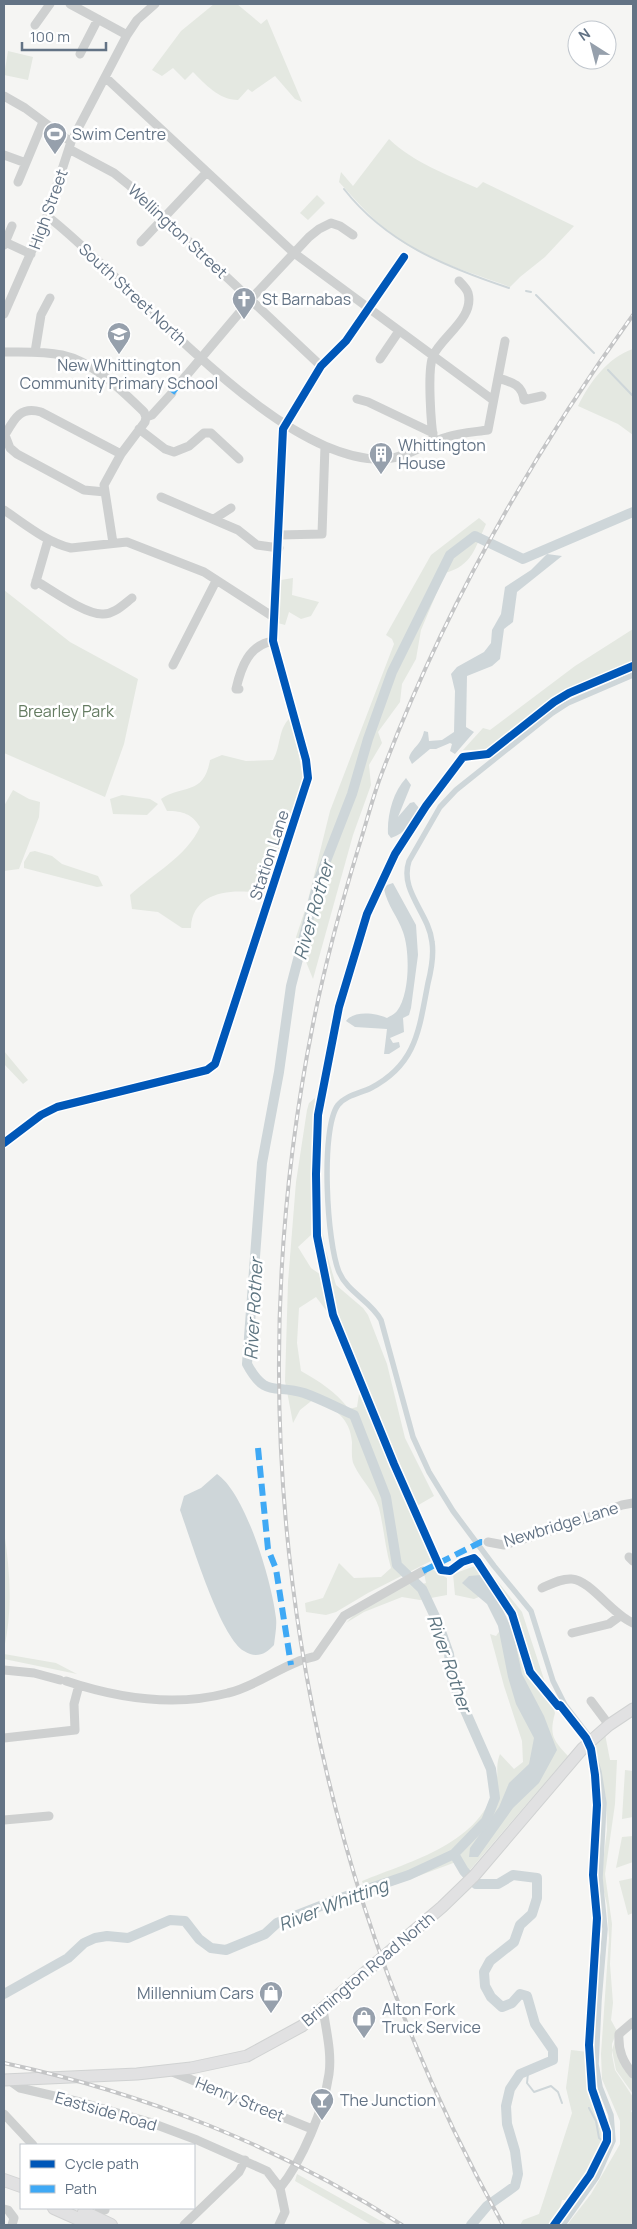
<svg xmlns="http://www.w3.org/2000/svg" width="637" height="2229" font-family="Manrope,sans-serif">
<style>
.green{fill:#e4e8e1}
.water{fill:#ced6d9}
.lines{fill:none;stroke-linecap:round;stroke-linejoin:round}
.stream{stroke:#ced6d9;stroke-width:2}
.canal{stroke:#ced6d9;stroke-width:5.5}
.river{stroke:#ced6d9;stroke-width:10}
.major-casing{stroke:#d0d2d2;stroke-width:13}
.highway-casing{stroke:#d2d3d3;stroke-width:14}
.minor{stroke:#ced0d0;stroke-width:9}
.major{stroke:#e1e1e2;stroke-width:11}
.highway{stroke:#e1e1e2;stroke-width:12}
.rail-casing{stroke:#c4c5c6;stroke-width:4}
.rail{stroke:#fff;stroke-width:2;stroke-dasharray:5.5;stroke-linecap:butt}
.quiet{stroke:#3fa9f5;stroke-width:6;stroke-dasharray:12 6;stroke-linecap:butt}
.cycleway-casing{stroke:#fff;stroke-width:11}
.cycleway{stroke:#0057b8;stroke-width:8}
.labels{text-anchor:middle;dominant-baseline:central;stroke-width:5;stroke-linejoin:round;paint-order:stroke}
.poi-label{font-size:16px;fill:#637385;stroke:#fff;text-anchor:start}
.street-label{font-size:16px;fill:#637385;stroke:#fff}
.park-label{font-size:16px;fill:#657c62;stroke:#fff}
.water-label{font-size:18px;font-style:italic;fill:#5f7682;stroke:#fff}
</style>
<rect width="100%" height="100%" fill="#f5f5f3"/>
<path class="green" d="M214,4H237L261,24L267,19L302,102L295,99L275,76L252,92L248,89L238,100C219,100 205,84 193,72L185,80L173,68L162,76L152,70L181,31Z
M8,51L33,57L28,80L4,75Z
M389,139C413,162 447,175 477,188L483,182L574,226L545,257L520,277L510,287C478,275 444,265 414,249C384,233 361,206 339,182L341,172L353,186Z
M317,195L325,203L308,220L300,213Z
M633,349V435L618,424L578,406C590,382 607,358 633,349Z
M479,518L486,524C475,548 472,566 445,573L421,630L416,659L402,684L400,702L378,732L382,743L369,765L371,785L353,835L313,979L296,937L307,904L330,811L394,644L392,639L386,635L431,555Z
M293,578L292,595L319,602L311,616L301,619L289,612L285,625L278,623L281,580Z
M4,590L70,642L138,679L124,744L105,797L4,753Z
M633,629V664L570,691L553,701L487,750H463L483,728L490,730L575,666Z
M289,719L293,725L303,777L268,888L262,894C234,888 192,891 191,928H182L158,912L132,909L130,895C154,873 186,857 200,827C192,814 183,811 167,811L161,799C183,784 204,796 210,760L222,755L246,761L273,760C281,746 278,730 289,719Z
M13,790L29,799L40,802L39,817L19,869L4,871V806Z
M122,795L150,799L158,804L147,815L113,814L110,799Z
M35,851L52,856L62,864L98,876L103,886L97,887L24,868V862L30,852Z
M4,1051L28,1080L23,1084L4,1064Z
M315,1098L311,1235L298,1247L311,1268L321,1275L329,1314L316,1297L299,1308L297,1343L301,1371C320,1382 335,1391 349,1409L357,1407L359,1394L396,1475L431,1561L368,1593L336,1612L326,1615L306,1612L305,1603L323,1598L339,1563L354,1578L381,1577L391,1568C385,1548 384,1528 379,1508C374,1491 361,1480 354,1465C351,1459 352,1449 352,1442C350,1418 335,1409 315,1398L300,1410L293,1423L285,1381L288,1282L296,1182L307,1110L309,1103Z
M318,1225L322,1226L325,1248L336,1285L363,1308L368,1315L387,1364L405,1438L434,1496L415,1507L345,1341L336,1314Z
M4,1531C10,1571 13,1609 4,1649Z
M483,1563L522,1612L555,1713C549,1735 553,1740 568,1756L470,1870L456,1862L367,1895L362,1881C411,1861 483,1843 496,1783C499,1773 495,1767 500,1754L514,1769L523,1762L522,1741L504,1686L490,1634L496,1636C501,1628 509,1625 516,1619L498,1589L474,1599L455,1595L453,1574Z
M432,1569L447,1578V1595L420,1600L402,1597L364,1612L346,1623L356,1613L410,1581L415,1586L426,1583L424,1573Z
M4,1654L56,1663L77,1674L4,1659Z
M605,1734L610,1760H617L615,1804L605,1874L612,1924L610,1964L613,2003L611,2020L617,2031L612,2044V2055L615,2070L633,2097V2109L631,2111L633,2114V2224L567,2225L591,2194L620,2144V2121L602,2079L601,2054L609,1938L607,1905L601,1879L607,1830L606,1798L593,1746Z
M625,1770L633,1771V1817L622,1819Z
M633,1836V1862L616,1868L622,1837Z
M633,1878V1913L628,1915L619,1881Z
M616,2038L633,2076V2094L616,2070L612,2050Z
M571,2050L588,2052L590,2089L605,2131L604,2138L587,2175L569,2200H562L558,2216L552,2225H520L523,2220L539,2214L572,2113L566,2088Z
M297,2174L388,2225H372L295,2181Z"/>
<path class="water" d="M547,554L562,556L517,592L513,622L504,629L500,659L492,666L467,676L466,727L474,732L455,754L450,751L452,744L450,743L436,749H430L412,764L409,758C412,747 421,746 424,731L428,732L429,741L442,740L454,732L455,691L451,674L457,667L484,652L491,643L492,630L501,614L505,587L531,570Z
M406,778L411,785L398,817L410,803L414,802L419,808C413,821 405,834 391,838L388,834C387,815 393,792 406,778Z
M393,883L416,925L418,955L411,1008L409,1015L403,1018L404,1032L390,1038L393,1043L399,1042L400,1047L389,1054H384L387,1029L355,1027L346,1021C354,1010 376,1013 387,1018C390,1016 395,1014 397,1011C410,994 410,951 403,932C398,917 387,905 384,889L387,885Z
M217,1474C246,1494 272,1582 276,1618C277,1626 275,1636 274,1645C266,1654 256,1659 244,1651C220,1637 191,1540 180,1510L184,1496L201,1488Z
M481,1575L499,1601L513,1632L522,1674L544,1716L557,1750L539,1783L513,1808L478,1857H469L470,1848L499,1807L509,1783L529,1764L534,1738L516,1704L508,1677L498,1626L487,1604L462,1583L469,1576Z"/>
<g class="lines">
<path class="stream" d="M344,189C386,243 446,267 509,288
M526,291L531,292
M536,295L594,353
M608,370L632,395
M528,2073L527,2083L534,2092L551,2086L558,2092L562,2103
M589,2108L596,2121L599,2138L611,2147"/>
<path class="canal" d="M563,2225L597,2177L613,2141L611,2115L600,2087L596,2064L599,2000L605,1929L600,1878L604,1803L599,1772L588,1735L565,1705L553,1681L531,1611L494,1566L453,1511L429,1472L413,1437L381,1320C370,1300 348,1293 339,1272C327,1244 320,1129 338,1105C346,1095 361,1093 371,1088C417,1064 419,1029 428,983C431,971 434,955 432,942C429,913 399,891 409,861L440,807L456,790L551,714L568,703L633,675"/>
<path class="river" d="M4,1994L68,1958L84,1943L95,1938L107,1936L128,1938L170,1920L185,1921L199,1939L211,1948L226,1950L265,1934L277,1923L341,1898L409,1875L454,1854
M471,2225L487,2206L515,2186L518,2174L515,2151L507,2124L506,2106L510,2089L520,2074L553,2060V2050L535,2024L527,1996L520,1994L512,2003L502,2007L491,1997L485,1986L484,1972L490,1961L514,1942L520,1925L532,1914L537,1898V1878L513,1875L498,1884H476L464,1871L454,1854L486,1821L495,1798L491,1769L453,1683L449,1654L438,1623L422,1589L397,1565L386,1497L354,1415C338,1408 321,1399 304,1393C275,1384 265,1398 247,1364L262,1163L279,1072L291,986L319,879L352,794L368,739L392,672L450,555L475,536L523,559L633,512"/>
<g class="major-casing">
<path id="major" d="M4,2080L137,2074L191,2068L247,2056L302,2026L442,1907L474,1876L583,1748L609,1725L633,1709"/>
</g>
<g class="highway-casing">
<path id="highway" d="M4,2180L21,2186
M54,2208L92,2225
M84,2212L111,2225"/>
</g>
<path class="minor" d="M70,4L127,35
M35,25L50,4
M80,54L98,19
M105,77L294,253L493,400
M4,96L25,108L71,142
M69,149L114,173L129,185L321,366
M4,155L26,163
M18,182L43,122
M47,216C130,279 278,466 386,459C408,457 426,443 447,437C459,433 474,432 488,430L505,341
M5,242L31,254
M141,242L206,173
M4,245L12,226
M4,314L47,216L71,142L127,35L137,20L155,4
M4,352C23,352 43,351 62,355C94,362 121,390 144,412L146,417
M35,352L41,315L50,298
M380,359L399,331
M498,378C511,382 522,384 524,400L542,396
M180,383L251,299L309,237L319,229L331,223L340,226L353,235
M357,399L368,402L433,433
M146,417L152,415L172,393
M139,429L165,449L174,452L189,446L204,433H211L239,459
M434,442C431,426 427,370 433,356C441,337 475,318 468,293C467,289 462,284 459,281
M105,492L84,490L17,454L10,448L5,435C14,419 20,406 41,412L121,454
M161,497L238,530L257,545L279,548
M4,510C25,524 46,542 71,548L127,542L204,572L275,618
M214,519L231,508
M279,535L322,534L325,446
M113,543L104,485L121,454L145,422L146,417
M36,581C52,590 84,614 102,614C113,615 123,605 132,598
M35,585L48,540
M173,665L216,581
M239,689H236C241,667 249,645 273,641
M4,1143L41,1115L57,1107L207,1070L215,1064L308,778L306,760L273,641L283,429L321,366L346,341L404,257
M488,1542L504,1545L563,1527L622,1505L633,1503
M629,1557L633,1561
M542,1588C551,1584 562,1578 572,1579C590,1580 613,1615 633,1623
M572,1633L609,1624L620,1616
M4,1670L34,1673L60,1680
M66,1681C117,1698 175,1707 228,1693C253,1687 274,1671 297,1662C303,1659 310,1658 316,1656L344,1616L423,1571
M591,1701L609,1725
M4,1738L75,1730L74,1704L79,1685
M4,1820L49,1816
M633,2022L619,2034C618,2051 623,2062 633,2074
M170,2071L312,2129
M9,2080L20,2088L80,2102L149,2122L197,2140L267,2171L280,2188L285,2212L279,2225
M4,2114L33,2145
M280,2188C302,2161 324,2109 329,2074C332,2053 326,2030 323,2009
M99,2208L105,2210
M4,2209L8,2210L14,2218L12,2225
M184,2225L239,2172L245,2160"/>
<use href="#major" class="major"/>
<use href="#highway" class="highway"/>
<g class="rail-casing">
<path id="rail" d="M4,2063C144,2093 281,2147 402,2225
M503,2225C299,1858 231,1436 313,1024C325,964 341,905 359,846C366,824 372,800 380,778C442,613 530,457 633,315"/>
</g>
<use href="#rail" class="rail"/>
<path class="quiet" d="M172,393L180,383
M258,1448L268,1549L276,1569L291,1665
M423,1571L481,1542H488"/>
<g class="cycleway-casing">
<path id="cycleway" d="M4,1143L41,1115L57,1107L207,1070L215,1064L308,778L306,760L273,641L283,429L321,366L346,341L404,257
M554,2225L590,2175L607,2141V2132L592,2089L589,2045L597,1918L593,1875L597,1805L595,1775L591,1749L586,1738L560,1705L558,1706L530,1672L512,1614L477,1561L474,1558L462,1562L450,1571L441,1570L394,1464L333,1315L317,1236L316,1174L318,1115L339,1007L367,914L395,854L426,806L463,757L488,754L554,702L569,693L633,666"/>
</g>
<use href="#cycleway" class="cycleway"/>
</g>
<defs>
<g id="stadium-pin" transform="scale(1.25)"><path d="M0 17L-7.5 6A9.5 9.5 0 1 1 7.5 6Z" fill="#96a0ac" stroke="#fff"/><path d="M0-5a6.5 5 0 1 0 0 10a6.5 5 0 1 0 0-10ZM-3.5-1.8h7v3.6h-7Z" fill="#fff"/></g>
<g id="church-pin" transform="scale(1.25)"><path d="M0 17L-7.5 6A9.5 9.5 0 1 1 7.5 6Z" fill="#96a0ac" stroke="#fff"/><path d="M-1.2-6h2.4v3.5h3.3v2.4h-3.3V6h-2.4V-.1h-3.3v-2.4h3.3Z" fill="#fff"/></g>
<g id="school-pin" transform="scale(1.25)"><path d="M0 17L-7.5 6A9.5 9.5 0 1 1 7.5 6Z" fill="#96a0ac" stroke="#fff"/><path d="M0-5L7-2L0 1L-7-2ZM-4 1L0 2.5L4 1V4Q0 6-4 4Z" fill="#fff"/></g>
<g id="building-pin" transform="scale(1.25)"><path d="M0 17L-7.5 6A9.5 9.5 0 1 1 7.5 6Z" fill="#96a0ac" stroke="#fff"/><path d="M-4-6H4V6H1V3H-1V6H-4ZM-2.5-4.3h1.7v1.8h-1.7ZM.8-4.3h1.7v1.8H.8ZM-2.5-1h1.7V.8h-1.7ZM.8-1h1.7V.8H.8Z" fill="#fff"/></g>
<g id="shop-pin" transform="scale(1.25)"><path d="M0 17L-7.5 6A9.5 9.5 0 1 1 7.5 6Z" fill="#96a0ac" stroke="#fff"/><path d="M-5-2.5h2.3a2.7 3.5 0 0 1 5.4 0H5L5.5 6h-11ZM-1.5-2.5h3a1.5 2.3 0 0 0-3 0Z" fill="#fff"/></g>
<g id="bar-pin" transform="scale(1.25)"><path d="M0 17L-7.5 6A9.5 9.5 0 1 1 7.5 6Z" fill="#96a0ac" stroke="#fff"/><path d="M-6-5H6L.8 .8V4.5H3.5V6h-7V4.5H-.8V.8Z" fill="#fff"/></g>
</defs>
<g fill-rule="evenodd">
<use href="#stadium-pin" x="55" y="134"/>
<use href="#church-pin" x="244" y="299"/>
<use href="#school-pin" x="119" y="334"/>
<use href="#building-pin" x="381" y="454"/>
<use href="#shop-pin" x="271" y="1993"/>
<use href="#shop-pin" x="364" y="2018"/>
<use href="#bar-pin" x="322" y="2100"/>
</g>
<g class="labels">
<g class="poi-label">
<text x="72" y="134">Swim Centre</text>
<text x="262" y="299">St Barnabas</text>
<text x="119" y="365" text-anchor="middle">New Whittington<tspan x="119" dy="18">Community Primary School</tspan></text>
<text x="398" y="445">Whittington<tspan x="398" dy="18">House</tspan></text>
<text x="254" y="1993" text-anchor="end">Millennium Cars</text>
<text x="382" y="2009">Alton Fork<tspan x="382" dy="18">Truck Service</tspan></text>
<text x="340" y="2100">The Junction</text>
</g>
<g class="street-label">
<text transform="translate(48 209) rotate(-70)">High Street</text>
<text transform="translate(178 231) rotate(43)">Wellington Street</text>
<text transform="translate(133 294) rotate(43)">South Street North</text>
<text transform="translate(269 855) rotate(-72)">Station Lane</text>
<text transform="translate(561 1524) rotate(-17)">Newbridge Lane</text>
<text transform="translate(368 1969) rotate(-40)">Brimington Road North</text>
<text transform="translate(240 2099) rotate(22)">Henry Street</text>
<text transform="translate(106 2111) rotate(16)">Eastside Road</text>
</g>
<g class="park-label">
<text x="66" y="711">Brearley Park</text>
</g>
<g class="water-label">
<text transform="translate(313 910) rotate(-74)">River Rother</text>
<text transform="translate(253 1309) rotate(-87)">River Rother</text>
<text transform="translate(450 1663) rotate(71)">River Rother</text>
<text transform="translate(333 1904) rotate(-21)">River Whitting</text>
</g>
</g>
<rect width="637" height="2229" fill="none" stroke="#637385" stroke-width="10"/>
<rect x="20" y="2144" width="175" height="65" fill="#ffffff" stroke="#c1c7ce"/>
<rect x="30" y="2160" width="25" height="8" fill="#0057b8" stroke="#c1c7ce"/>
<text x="65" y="2169" font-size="15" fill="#637385">Cycle path</text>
<rect x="30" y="2185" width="25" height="8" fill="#3fa9f5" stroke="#c1c7ce"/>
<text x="65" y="2194" font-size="15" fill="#637385">Path</text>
<g transform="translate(592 45) rotate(324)"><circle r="24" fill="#ffffff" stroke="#c1c7ce"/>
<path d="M0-4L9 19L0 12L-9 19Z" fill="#96a0ac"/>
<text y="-8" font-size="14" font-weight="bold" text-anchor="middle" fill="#637385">N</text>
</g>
<path d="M22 42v8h84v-8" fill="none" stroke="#637385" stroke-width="2.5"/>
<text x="30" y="42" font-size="15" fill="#637385" stroke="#ffffff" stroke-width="4" paint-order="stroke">100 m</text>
</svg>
